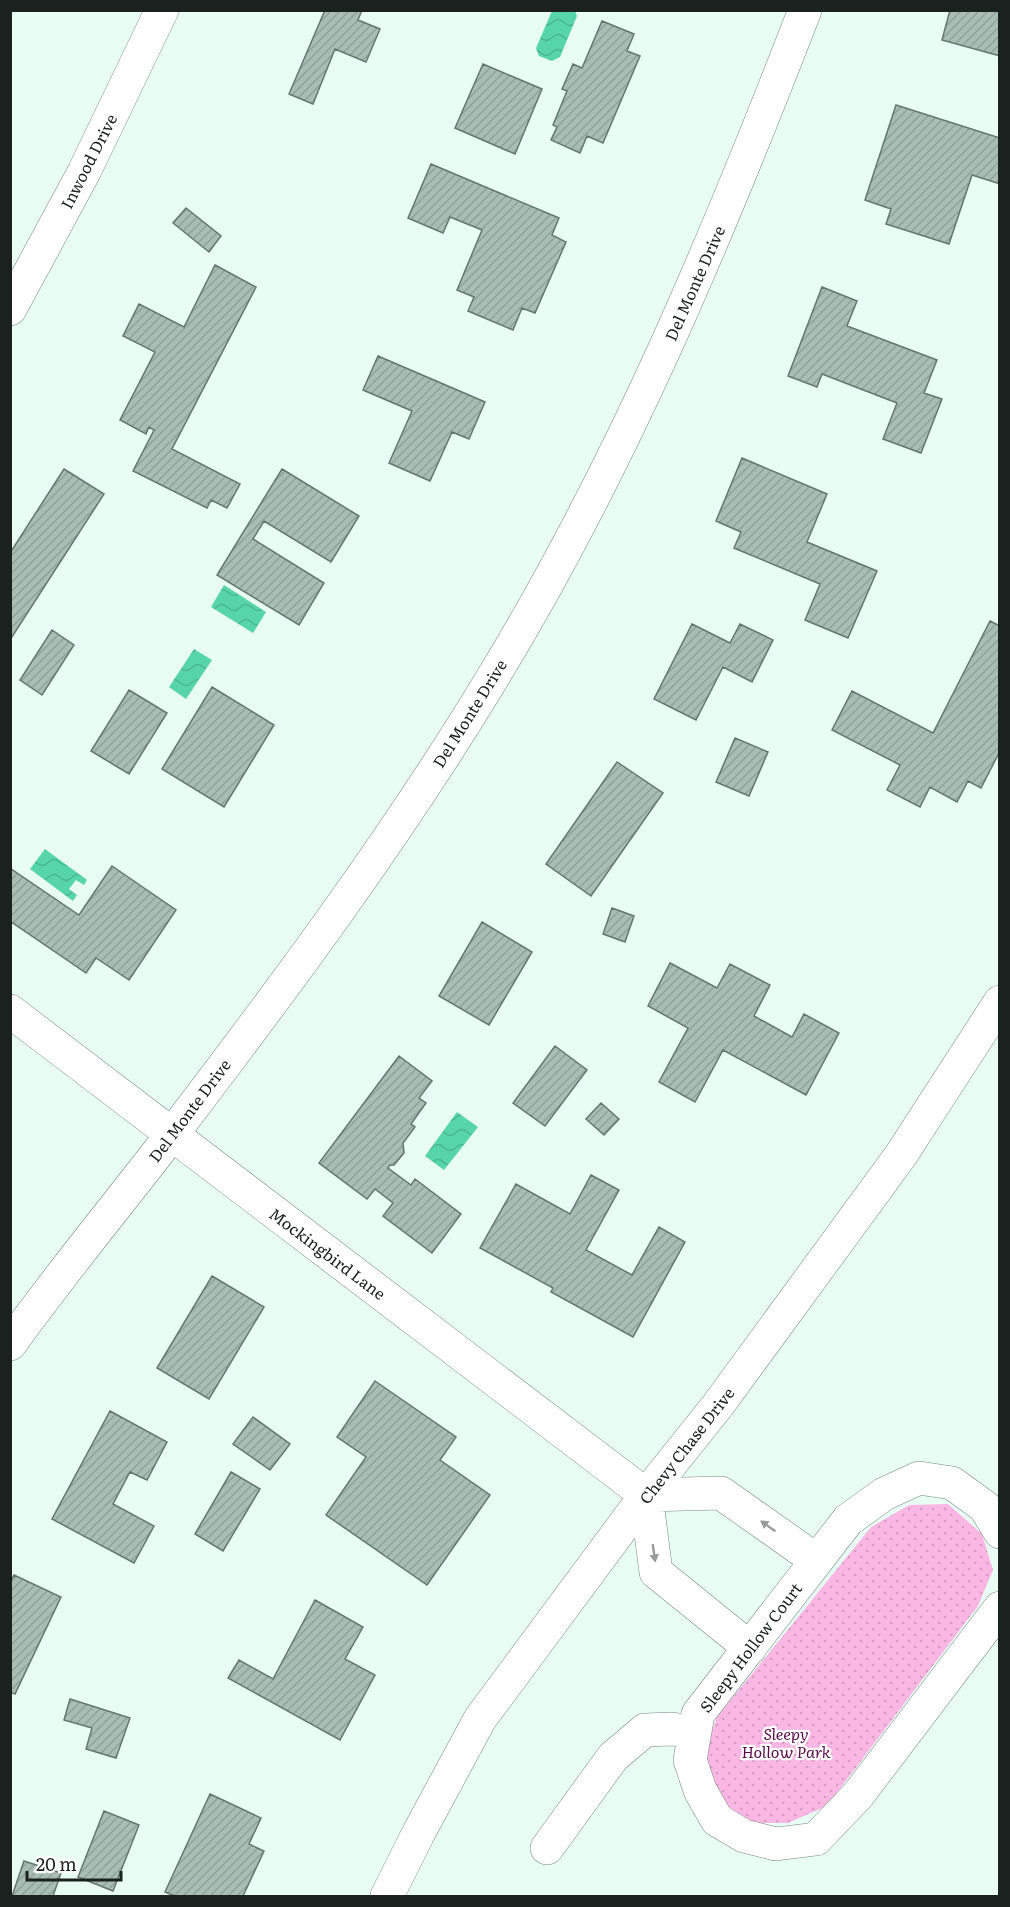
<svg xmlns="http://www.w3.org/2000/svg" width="1010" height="1907" font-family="Literata,serif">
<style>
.park{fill:url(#park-dots)}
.water{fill:url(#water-waves)}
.building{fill:url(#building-hatch);stroke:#64776f;stroke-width:1.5}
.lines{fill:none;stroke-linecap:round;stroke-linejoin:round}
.minor-casing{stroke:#758880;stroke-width:34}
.minor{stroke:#fff;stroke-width:33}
.oneway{fill:#989b9a}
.labels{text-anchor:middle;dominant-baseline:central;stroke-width:4.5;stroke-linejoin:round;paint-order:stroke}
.street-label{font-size:16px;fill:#1a211e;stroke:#fff}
.park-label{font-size:16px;font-style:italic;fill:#5a0b48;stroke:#fff}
</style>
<defs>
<pattern id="park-dots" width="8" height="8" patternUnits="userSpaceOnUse" patternTransform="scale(1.5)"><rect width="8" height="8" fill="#fbb7e4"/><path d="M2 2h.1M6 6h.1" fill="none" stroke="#d79dc3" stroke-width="1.8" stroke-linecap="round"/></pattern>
<pattern id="water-waves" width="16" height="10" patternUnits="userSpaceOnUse" patternTransform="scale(1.5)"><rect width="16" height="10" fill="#57d5aa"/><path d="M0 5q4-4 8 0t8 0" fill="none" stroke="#4bb792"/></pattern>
<pattern id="building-hatch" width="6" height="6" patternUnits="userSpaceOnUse" patternTransform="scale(1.5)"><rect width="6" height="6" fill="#a8bdb4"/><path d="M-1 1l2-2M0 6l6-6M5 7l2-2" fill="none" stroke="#90a29a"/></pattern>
</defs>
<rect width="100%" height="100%" fill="#e8fdf3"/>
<path class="park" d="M948,1504L982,1534L993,1570L978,1606L827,1806L788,1823H749L717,1797L703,1756L717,1717L871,1527L909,1505Z"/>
<path class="water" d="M552,11H575L577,16L560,57L552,61L539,56L536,48Z
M224,585L266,612L253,633L211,607Z
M194,649L212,660L186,699L169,687Z
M45,849L87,880L84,885L76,880L69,889L77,895L73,901L30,869Z
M457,1112L478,1127L444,1170L425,1156Z"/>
<path class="building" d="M325,10H362L358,20L380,29L366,62L335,49L313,104L289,94Z
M950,10H1000V56L942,40Z
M602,21L634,34L627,51L640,56L603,143L587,136L580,153L551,140L557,127L553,125L567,91L562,89L573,64L582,68Z
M483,64L542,89L515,154L455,128Z
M896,105L1000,138V184L972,175L949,244L886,224L891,209L865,200Z
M431,164L559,218L552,235L566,242L535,313L522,308L513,330L468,311L474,297L457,290L482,230L450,217L443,233L408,218Z
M186,208L221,236L209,252L173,223Z
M215,265L256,287L172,449L240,484L227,508L211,500L207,508L133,471L154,430L149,427L146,434L120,420L155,352L123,336L139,304L184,327Z
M822,287L857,301L847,326L937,360L924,393L942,399L921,453L883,439L897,403L822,374L817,387L788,376Z
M378,356L485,402L469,439L452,432L430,481L389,463L412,411L363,390Z
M742,458L827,494L807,542L877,571L848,638L805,620L820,584L734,548L741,532L716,521Z
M64,469L104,494L10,640V553Z
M282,469L359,516L331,562L264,521L253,539L324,583L299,625L217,575Z
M990,621L1000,626V751L981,788L968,781L957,802L930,787L920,807L887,790L900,765L832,730L852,691L933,733Z
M692,624L730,643L740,624L773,640L752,682L723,667L696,720L654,699Z
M52,630L74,645L42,695L20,680Z
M212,687L274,725L224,807L162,769Z
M129,690L167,713L129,774L91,751Z
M735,738L768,752L749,796L716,782Z
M617,762L663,793L591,896L546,864Z
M112,866L176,910L129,980L96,958L86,973L10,921L11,869L79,915Z
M612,908L634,916L625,942L603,934Z
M482,922L532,952L489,1025L439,996Z
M670,963L717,988L730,964L770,985L754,1016L792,1037L804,1014L839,1033L806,1095L723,1050L695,1102L659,1082L688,1028L648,1006Z
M555,1046L587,1070L545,1126L513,1103Z
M399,1056L432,1081L419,1098L426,1103L411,1124L415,1127L403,1143L404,1153L394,1165H390L388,1168L411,1185L415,1179L461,1214L432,1253L383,1216L393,1203L375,1189L367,1199L319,1163Z
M601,1103L619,1119L604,1135L586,1119Z
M591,1175L619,1190L586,1250L632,1275L659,1227L685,1242L633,1337L551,1292L553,1288L480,1248L516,1184L570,1214Z
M212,1276L264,1307L209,1399L157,1368Z
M375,1381L456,1437L440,1460L490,1495L427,1585L326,1515L366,1457L337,1437Z
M110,1411L167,1442L147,1480L130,1472L113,1504L154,1526L134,1563L52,1519Z
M253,1417L290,1444L270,1470L233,1444Z
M231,1472L260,1489L223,1551L195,1534Z
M14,1575L61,1597L15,1694L10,1692V1583Z
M315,1600L363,1627L345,1659L375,1675L340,1740L228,1678L239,1660L273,1679Z
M70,1699L130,1718L116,1758L86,1749L92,1728L64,1720Z
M210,1794L261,1818L249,1844L264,1851L243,1896H175L165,1892Z
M104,1811L139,1825L113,1891L78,1877Z
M24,1861L61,1873L53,1896H12Z"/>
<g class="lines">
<g class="minor-casing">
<path id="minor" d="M10,309L84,172L162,10
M10,1011L646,1495L721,1493L816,1560
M10,1344C62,1272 119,1203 173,1133C286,985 397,836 493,677C621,467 716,240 805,10
M646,1495L656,1572L750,1648
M1000,1532L985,1507L952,1483L919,1478L884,1494L848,1520L698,1714L690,1760L700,1790L717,1820L744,1836L776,1844L816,1839L858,1795L1000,1608
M547,1848L613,1757L645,1730L672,1729L695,1732
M387,1896L418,1834L480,1719L646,1495L718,1405L901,1155L1000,1002"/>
</g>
<use href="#minor" class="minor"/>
</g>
<defs><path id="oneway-solid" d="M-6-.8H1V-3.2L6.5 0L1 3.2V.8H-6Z" transform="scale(1.5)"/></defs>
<g class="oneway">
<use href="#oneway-solid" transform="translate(768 1526) rotate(-145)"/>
<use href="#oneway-solid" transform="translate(654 1553) rotate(82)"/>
</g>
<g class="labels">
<g class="street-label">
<text transform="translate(88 161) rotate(-63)">Inwood Drive</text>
<text transform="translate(694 283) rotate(-66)">Del Monte Drive</text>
<text transform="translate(469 713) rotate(-58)">Del Monte Drive</text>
<text transform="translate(189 1110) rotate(-53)">Del Monte Drive</text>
<text transform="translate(328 1253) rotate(37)">Mockingbird Lane</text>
<text transform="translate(686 1445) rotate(-52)">Chevy Chase Drive</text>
<text transform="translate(750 1647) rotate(-53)">Sleepy Hollow Court</text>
</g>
<g class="park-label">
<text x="786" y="1733">Sleepy<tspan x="786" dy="18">Hollow Park</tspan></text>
</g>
</g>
<rect width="1010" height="1907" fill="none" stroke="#1a211e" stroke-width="24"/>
<path d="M27 1871v9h94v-9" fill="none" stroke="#1a211e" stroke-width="3"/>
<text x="36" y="1871" font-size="18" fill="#1a211e" stroke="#ffffff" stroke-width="4.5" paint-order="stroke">20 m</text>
</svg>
